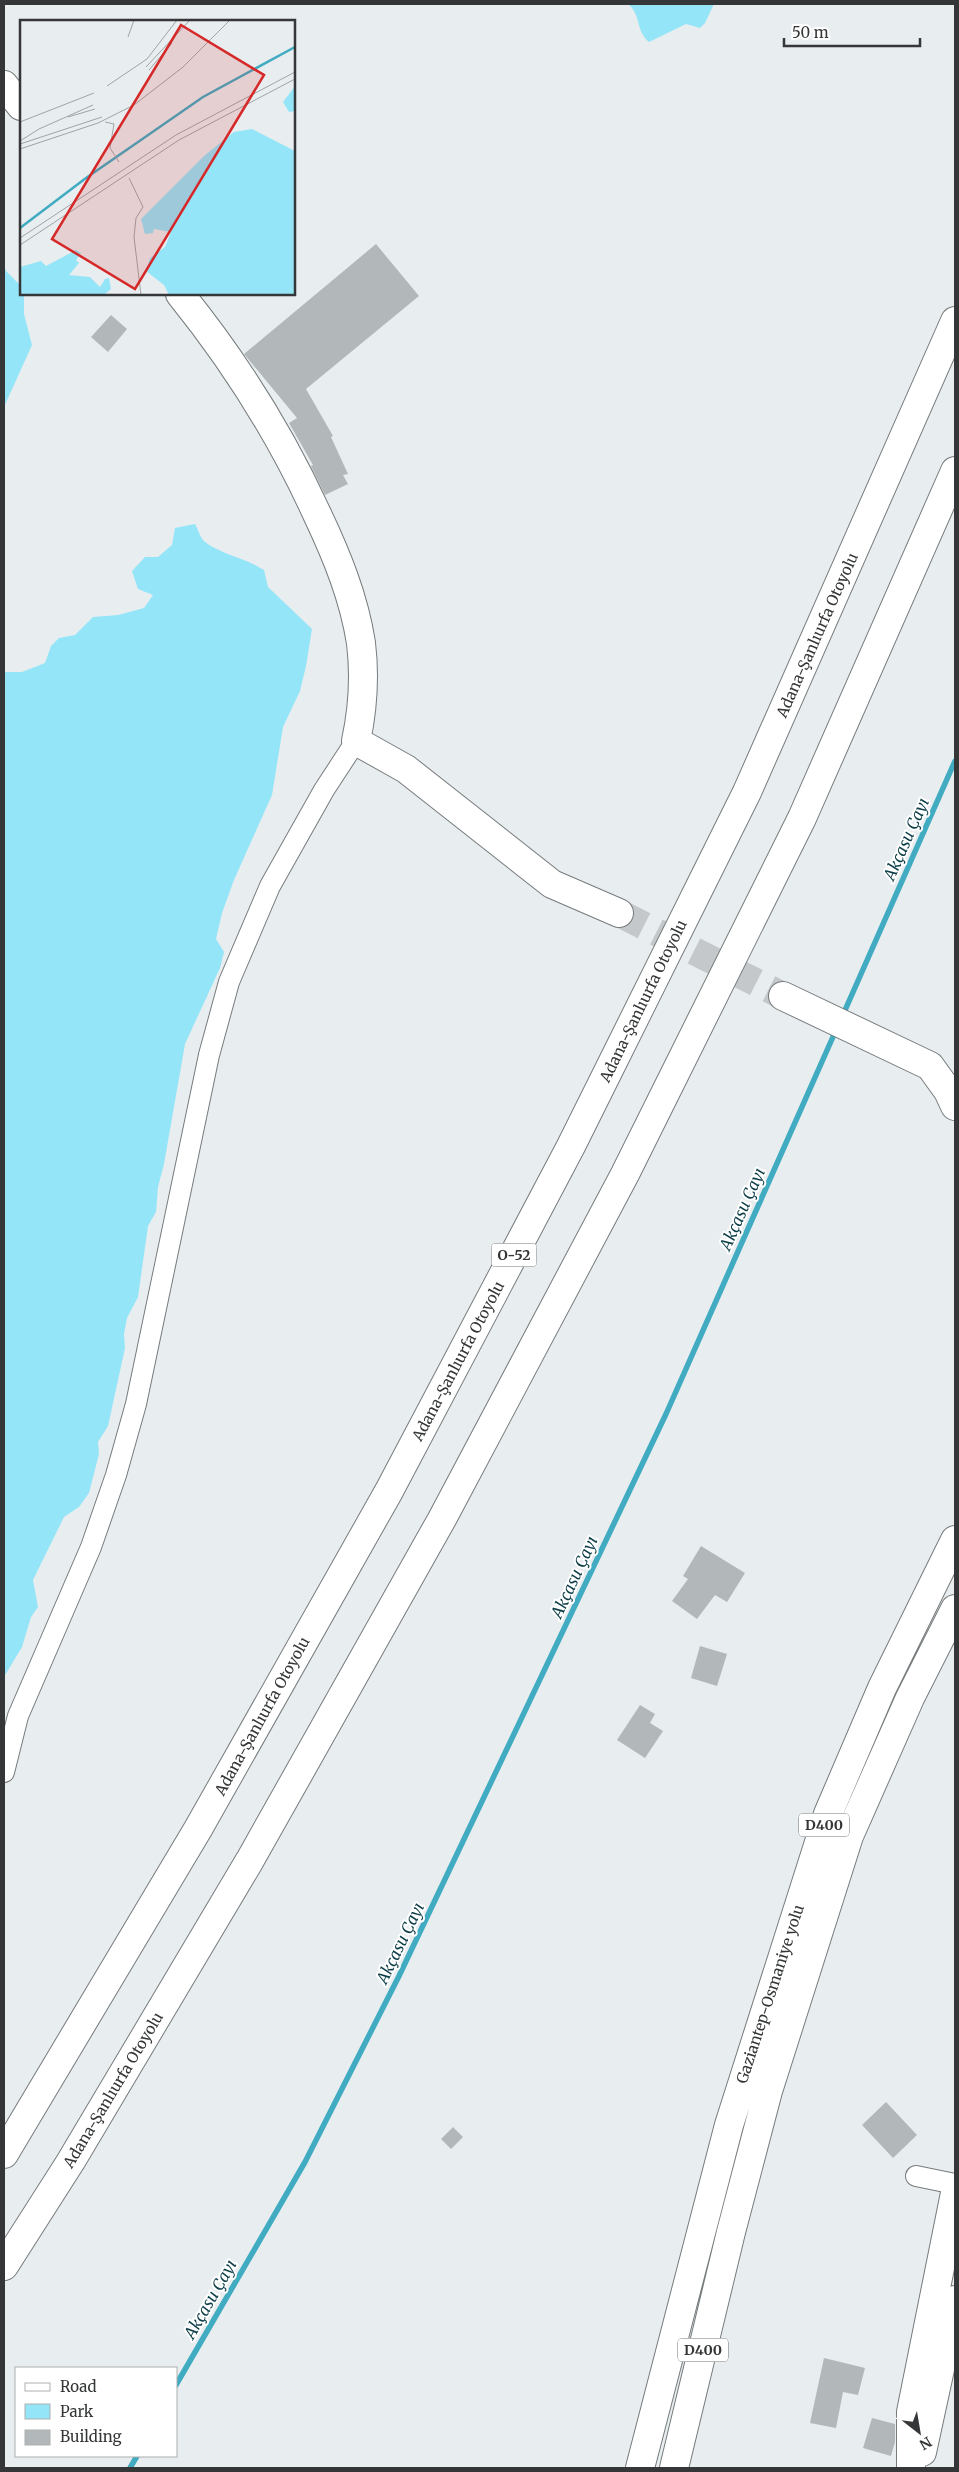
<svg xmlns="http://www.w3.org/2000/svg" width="959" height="2472" font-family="Merriweather,serif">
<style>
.green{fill:#95e5f9}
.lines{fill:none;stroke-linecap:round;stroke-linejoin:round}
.stream{stroke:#41abc2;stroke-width:5.5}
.building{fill:#b2b8b9}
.secondary-tunnel{stroke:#c4c8ca;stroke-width:28;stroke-dasharray:28 14;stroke-linecap:butt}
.street-casing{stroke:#767b7d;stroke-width:22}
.secondary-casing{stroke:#767b7d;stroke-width:30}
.highway-casing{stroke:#767b7d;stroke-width:30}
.street{stroke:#fff;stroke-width:20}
.secondary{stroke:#fff;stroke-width:28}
.highway{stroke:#fff;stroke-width:28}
.labels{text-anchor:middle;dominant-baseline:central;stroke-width:4;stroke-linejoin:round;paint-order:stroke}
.shield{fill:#fff;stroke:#717273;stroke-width:1}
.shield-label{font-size:14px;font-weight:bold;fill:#343637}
.street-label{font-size:15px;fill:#343637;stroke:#fff}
.water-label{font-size:16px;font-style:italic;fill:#0d3e48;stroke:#fff}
.inset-river{fill:none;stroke:#41abc2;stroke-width:2.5}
.inset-road{fill:none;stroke:#a0a4a5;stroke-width:1}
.view{fill:#d62828;fill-opacity:0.15;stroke:#d62828;stroke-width:2.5}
.inset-edge{fill:none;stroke:#343637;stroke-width:2.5}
</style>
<rect width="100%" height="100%" fill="#e8edef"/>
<path class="green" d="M628,4H714L705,23L700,28L686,24L649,42C635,30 642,16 628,4Z
M4,265L6,271L21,286V294H24V314L32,345L4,407Z
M195,524C198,529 200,537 204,541C219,554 246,558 264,570L268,587L312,629L306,666L300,691L283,727L272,795L234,880L222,913L216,939L224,952L220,968L185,1044L164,1164L158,1187L156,1212L148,1226L138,1297L127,1318L124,1334L125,1348L108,1426L98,1442L99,1454L89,1493L79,1507L64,1517L33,1580L38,1607L31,1617L22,1647L4,1677V672H22L45,663L51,646L59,638L75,635L93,617L118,615L144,608L153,595L138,589L132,571L145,557H158L172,545L175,528Z"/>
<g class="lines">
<path class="stream" d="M842,1017L955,761
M176,2385L305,2162L399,1976L666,1414L836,1030
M130,2468L137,2456"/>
</g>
<path class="building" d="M376,244L419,296L306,389L333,436L331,437L348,474L343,475L348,484L325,495L311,466L313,465L289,423L297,418L244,354Z
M111,315L127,329L108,352L91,337Z
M701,1546L745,1573L727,1602L715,1595L697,1619L672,1601L688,1579L683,1576Z
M700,1646L727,1654L717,1686L691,1678Z
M640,1705L655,1714L650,1723L663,1731L645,1758L617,1740Z
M886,2102L917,2135L893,2158L862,2125Z
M453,2127L463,2137L451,2149L441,2139Z
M824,2358L865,2368L858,2395L843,2392L836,2428L810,2423Z
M872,2418L895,2424V2442L891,2456L863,2448Z"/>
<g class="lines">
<path class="secondary-tunnel" d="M619,913L783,996"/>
<g class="street-casing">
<path id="street" d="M4,1772L18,1716L91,1547L116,1475L136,1404L209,1055L229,982L270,886L324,790L356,741
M916,2176L955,2184"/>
</g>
<g class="secondary-casing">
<path id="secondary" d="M4,85L21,106
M180,294C235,362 281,435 317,514C337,556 354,598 361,643C365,676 363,708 356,741L406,769L552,884L619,913
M783,996L930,1066L948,1091L955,1106
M922,2452L955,2300
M911,2468V2412L955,2193"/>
</g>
<g class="highway-casing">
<path id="highway" d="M4,2154L198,1829L389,1491L571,1146L747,792L955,321
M4,2266L71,2161L250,1860L442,1519L625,1174L802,818L955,471
M640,2468L729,2125L828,1814L882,1688L955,1540
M674,2468L731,2232L768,2091L849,1836L910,1698L955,1609"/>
</g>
<use href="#street" class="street"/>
<use href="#secondary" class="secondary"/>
<use href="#highway" class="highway"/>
</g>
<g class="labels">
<g class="shield">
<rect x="491.5" y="1243.5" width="45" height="23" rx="4"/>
<rect x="799" y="1813.5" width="50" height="23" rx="4"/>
<rect x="678" y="2338.5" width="50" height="23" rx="4"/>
</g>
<g class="shield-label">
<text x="514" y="1255">O-52</text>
<text x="824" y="1825">D400</text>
<text x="703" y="2350">D400</text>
</g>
<g class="street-label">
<text transform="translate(817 635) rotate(-66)">Adana-Şanlıurfa Otoyolu</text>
<text transform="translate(643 1001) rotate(-64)">Adana-Şanlıurfa Otoyolu</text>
<text transform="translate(458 1361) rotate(-62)">Adana-Şanlıurfa Otoyolu</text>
<text transform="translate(262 1716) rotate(-61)">Adana-Şanlıurfa Otoyolu</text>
<text transform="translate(770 1994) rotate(-72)">Gaziantep-Osmaniye yolu</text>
<text transform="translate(113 2090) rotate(-59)">Adana-Şanlıurfa Otoyolu</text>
</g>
<g class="water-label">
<text transform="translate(906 839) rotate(-66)">Akçasu Çayı</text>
<text transform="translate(742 1209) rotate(-66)">Akçasu Çayı</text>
<text transform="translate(574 1577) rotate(-65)">Akçasu Çayı</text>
<text transform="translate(400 1943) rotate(-64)">Akçasu Çayı</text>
<text transform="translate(210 2299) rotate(-60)">Akçasu Çayı</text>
</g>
</g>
<g transform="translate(20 20)">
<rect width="275" height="275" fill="#e8edef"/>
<path d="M275,66V91L269,92L263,82ZM232,109L275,131V275H149L144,265L126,251L130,238L145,227L151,212L134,209L133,213L125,214L121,199L185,135L214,112ZM56,230L61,233L56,240L59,243L49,255L70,257L80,267L85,259L89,258L91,269L84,275H0V247L21,241L26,246Z" fill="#95e5f9"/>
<path class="inset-river" d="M0,208L66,158L183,77L275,27"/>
<path class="inset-road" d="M108,17L114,0M126,47L170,0M129,50L152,23M87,66L127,39L157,0M48,97L75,89M0,102L74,73M85,102L94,104L90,128L99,142M0,121L19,109L73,85M0,124L82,97M0,129L78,103L114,85L163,47L210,0M109,158L123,187L116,198L114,217L121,275M0,218L156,115L275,52M0,225L159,120L275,59"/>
<path class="view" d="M161,5L244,55L115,269L32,219Z"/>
<rect width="275" height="275" class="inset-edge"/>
</g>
<rect width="959" height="2472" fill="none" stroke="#343637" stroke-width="10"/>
<rect x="15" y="2367" width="162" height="90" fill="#ffffff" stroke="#aeafaf"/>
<rect x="25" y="2383" width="25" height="8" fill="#ffffff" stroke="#aeafaf"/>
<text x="60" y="2392" font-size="15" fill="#343637">Road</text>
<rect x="25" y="2404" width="25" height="15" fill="#95e5f9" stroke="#aeafaf"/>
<text x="60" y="2417" font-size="15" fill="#343637">Park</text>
<rect x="25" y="2430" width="25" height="15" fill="#b2b8b9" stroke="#aeafaf"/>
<text x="60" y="2442" font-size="15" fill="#343637">Building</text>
<g transform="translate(919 2432) rotate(149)" stroke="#ffffff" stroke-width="4" paint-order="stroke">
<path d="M0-4L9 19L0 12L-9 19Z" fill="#343637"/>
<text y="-8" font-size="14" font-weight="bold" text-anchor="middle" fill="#343637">N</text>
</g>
<path d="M784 38v8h136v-8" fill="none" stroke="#343637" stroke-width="2.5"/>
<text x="792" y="38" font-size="15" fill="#343637" stroke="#ffffff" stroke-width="4" paint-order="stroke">50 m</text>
</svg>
